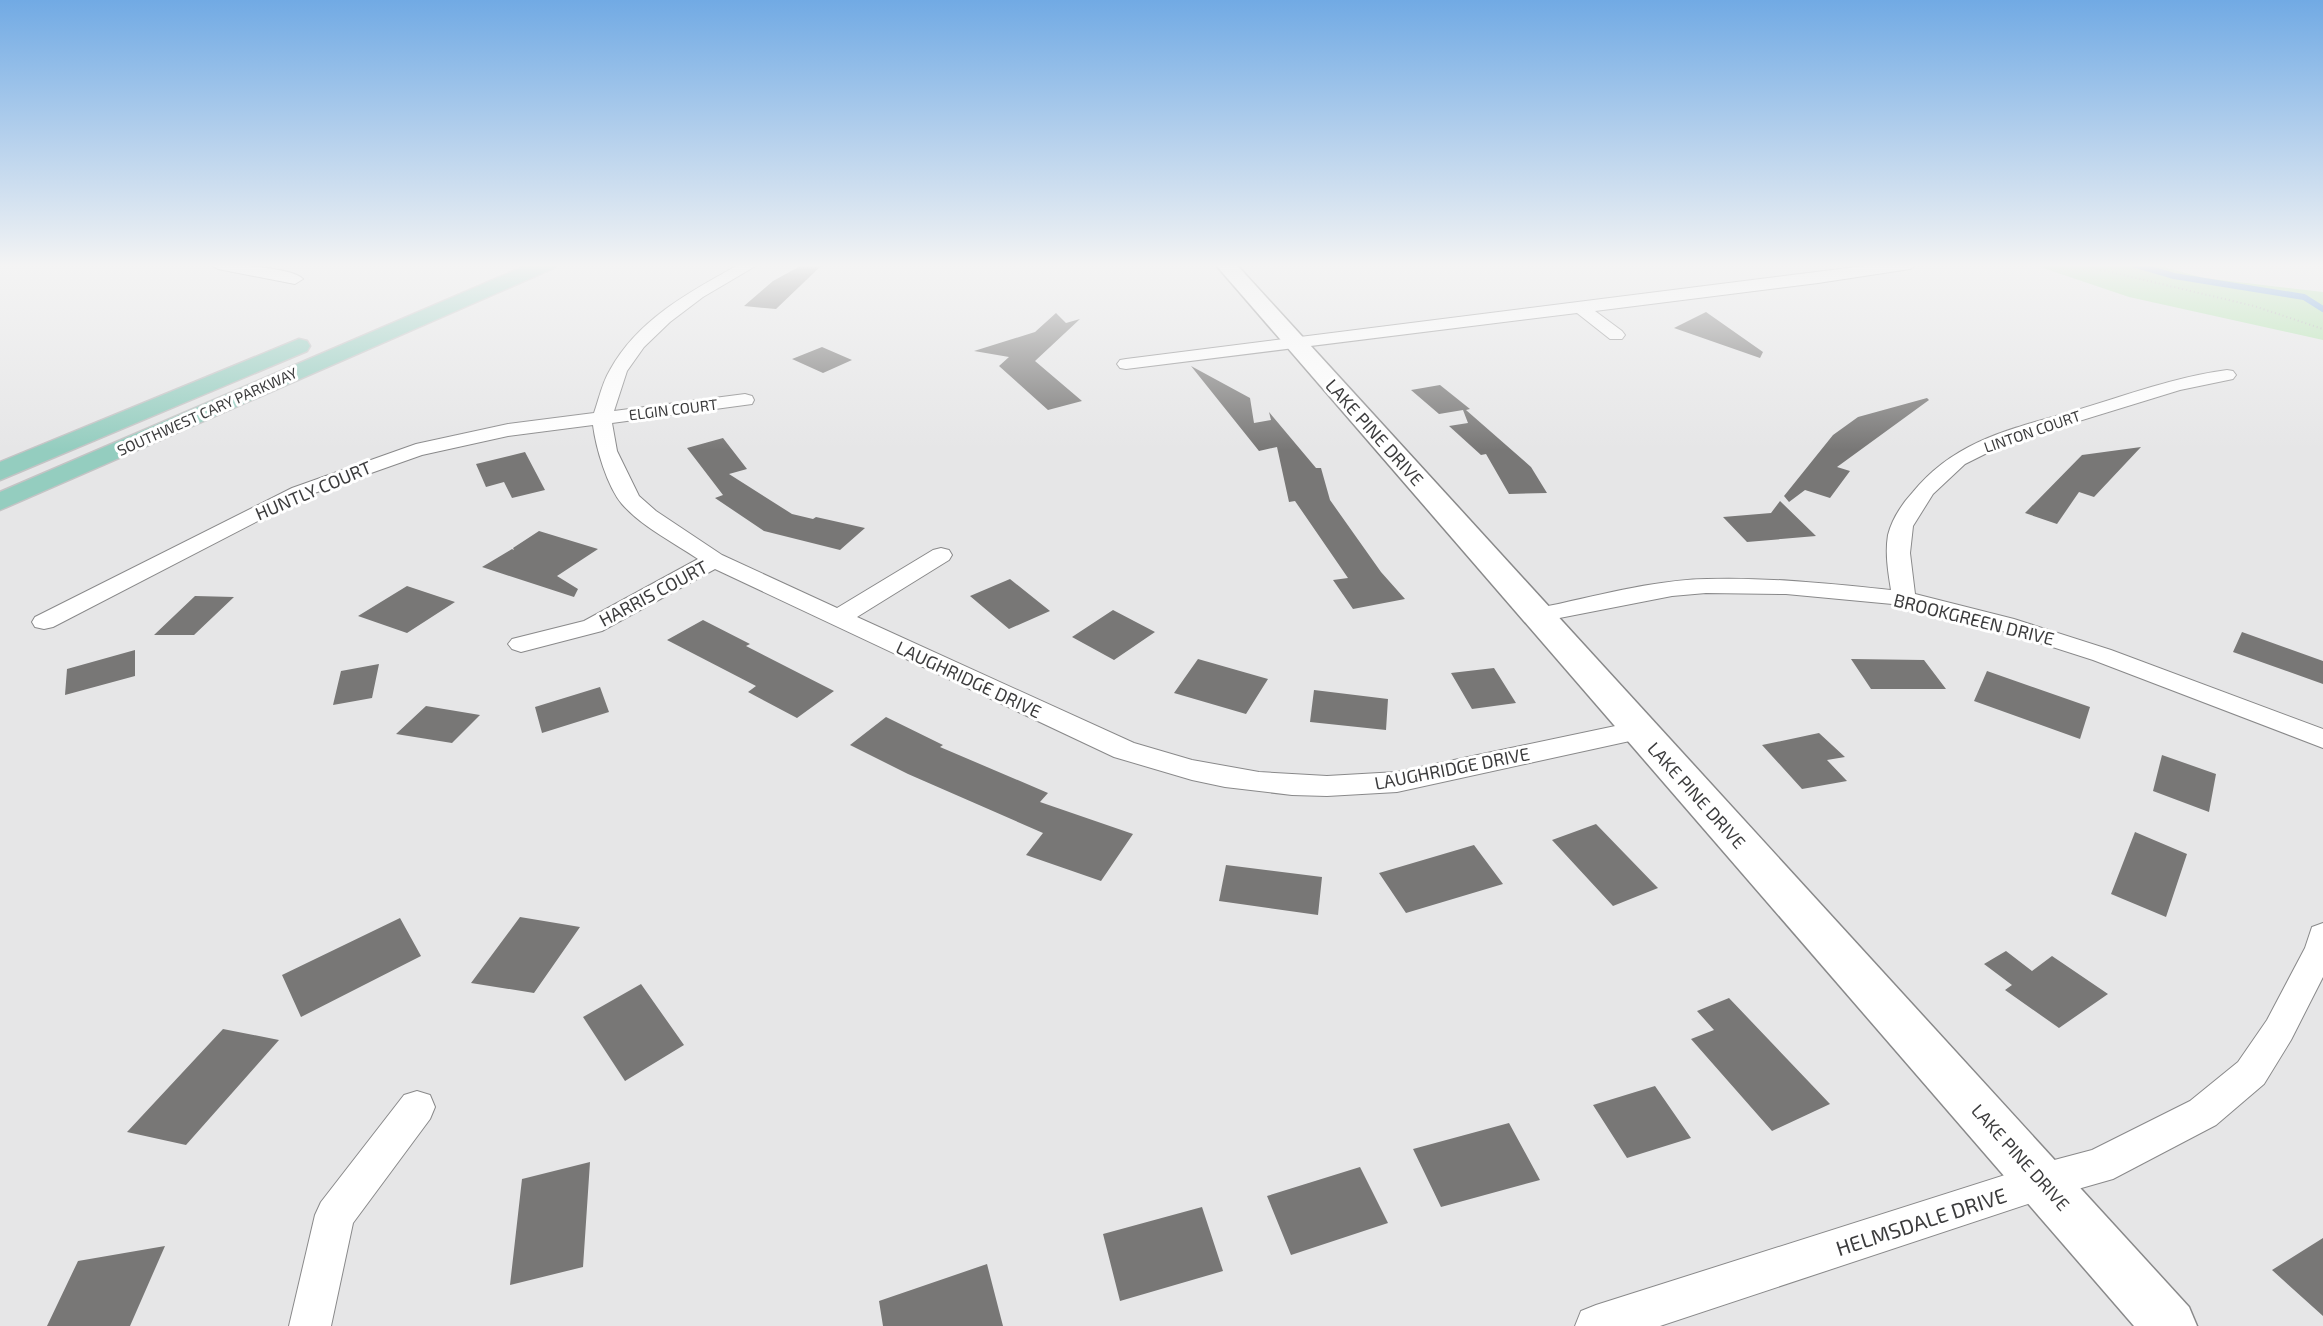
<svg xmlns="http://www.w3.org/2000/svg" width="2323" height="1326" font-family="'Exo 2',sans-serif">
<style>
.green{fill:#ace2a8}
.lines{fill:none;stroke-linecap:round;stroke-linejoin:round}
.stream{stroke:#5e9bdf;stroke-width:6}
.building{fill:#787776}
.street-casing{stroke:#89898a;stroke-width:2}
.secondary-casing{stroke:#89898a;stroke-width:3}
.primary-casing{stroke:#c4c4c5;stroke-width:3}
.path{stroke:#a6a6a7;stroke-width:2;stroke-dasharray:1 3;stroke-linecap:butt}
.street{fill:#fff;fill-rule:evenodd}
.secondary{fill:#fff;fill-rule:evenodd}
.primary{fill:#94cdbf;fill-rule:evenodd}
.labels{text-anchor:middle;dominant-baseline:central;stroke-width:6;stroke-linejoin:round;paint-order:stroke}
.far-street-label{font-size:15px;fill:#3c3c3d;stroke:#fff}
.street-label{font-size:18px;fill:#3c3c3d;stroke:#fff}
.near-street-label{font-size:21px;fill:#3c3c3d;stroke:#fff}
</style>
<rect width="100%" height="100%" fill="#e6e6e7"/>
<path class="green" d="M2031,264H2152L2204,278L2323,292V340L2129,297Z"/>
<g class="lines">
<path class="stream" d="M2133,264L2174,276L2304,297L2323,309"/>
</g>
<path class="building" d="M804,264H823L776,309L744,306L773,281Z
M1706,312L1763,352L1760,358L1674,328Z
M1056,313L1066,323L1080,319L1035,361L1082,401L1048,410L999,366L1009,357L974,351L1035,332Z
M822,347L852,360L823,373L792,359Z
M1191,366L1250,398L1254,423L1271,420L1269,412L1316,468H1321L1330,500L1381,572L1405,599L1353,609L1333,580L1348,578L1295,501L1289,502L1277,447L1259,451Z
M1440,385L1470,409L1466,410L1531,467L1547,493L1509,494L1486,454L1481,455L1449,426L1468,423L1463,410L1439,414L1411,390Z
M1927,398L1929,400L1837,467L1850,471L1830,498L1805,490L1789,502L1784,496L1833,435L1858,417Z
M723,438L747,469L729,474L792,514L813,519L816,517L865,528L840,550L764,531L715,498L723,495L687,448Z
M2141,447L2094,497L2079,492L2057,524L2025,513L2082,455Z
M525,452L545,490L512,498L504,482L486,487L476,464Z
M1780,501L1816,536L1747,542L1723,517L1771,513Z
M539,531L598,549L557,576L578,589L574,597L482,567L512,549L514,550L513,548Z
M1010,579L1050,611L1009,629L970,596Z
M407,586L455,602L407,633L358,616Z
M195,596L234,597L194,635H154Z
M1113,610L1155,632L1114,660L1072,637Z
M703,620L750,644L746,646L834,691L797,718L748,692L756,686L667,640Z
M2242,632L2323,661V684L2233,652Z
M135,650V676L65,695L67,669Z
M1198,659L1268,679L1246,714L1174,693Z
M1851,659L1924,660L1946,689H1871Z
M379,664L372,698L333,705L341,671Z
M1494,668L1516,703L1472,709L1451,673Z
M1987,671L2090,707L2080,739L1974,701Z
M600,687L609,712L542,733L535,707Z
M1314,690L1388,699L1386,730L1310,722Z
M426,706L480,715L452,743L396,734Z
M886,717L943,745L940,747L1048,793L1040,802L1133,834L1101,881L1026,855L1043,833L908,774L850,745Z
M1819,733L1845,757L1827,760L1847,781L1802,789L1762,745Z
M2162,755L2216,774L2209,812L2153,791Z
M1596,824L1658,888L1613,906L1552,840Z
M2135,832L2187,854L2166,917L2111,894Z
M1474,845L1503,884L1406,913L1379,873Z
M1226,865L1322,877L1318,915L1219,901Z
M520,917L580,927L534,993L471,983Z
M400,918L421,956L301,1017L282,975Z
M2006,951L2032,971L2052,956L2108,994L2059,1028L2005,990L2012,985L1984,964Z
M641,984L684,1045L625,1081L583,1017Z
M1729,998L1830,1104L1772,1131L1691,1039L1714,1030L1697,1011Z
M223,1029L279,1040L186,1145L127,1132Z
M1655,1086L1691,1138L1627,1158L1593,1105Z
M1509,1123L1540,1180L1441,1207L1413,1149Z
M590,1162L583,1267L510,1285L522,1179Z
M1360,1167L1388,1223L1291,1255L1267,1196Z
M1202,1207L1223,1271L1120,1301L1103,1234Z
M2323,1238V1316L2272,1270Z
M165,1246L130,1326H47L78,1261Z
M987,1264L1003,1326H883L879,1301Z"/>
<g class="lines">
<g class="street-casing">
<path id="street" d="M210,264C227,264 293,267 303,279L295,284L218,269Z
M740,264H759L703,297L670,322L644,347L627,371L614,411L745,394L752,396L754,400L752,404L612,423L617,451L639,496L656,511L722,555L837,608L933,550L941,548L949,550L952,555L949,560L857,617L1134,743L1192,760L1259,772L1327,776L1397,772L1639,721L1649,724L1653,730L1649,736L1639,739L1397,792L1327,796L1292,795L1225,787L1192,780L1114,757L715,569L602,631L521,652L512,649L508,644L512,639L584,621L698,559C673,542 642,527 622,504C607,486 596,448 593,425L508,436L422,455L306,496L53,627L44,629L35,627L32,622L35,617L292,488L416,444L508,424L594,413C599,399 602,383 610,370C638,319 691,291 740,264Z
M1880,264H1918L1910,269L1818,283L1595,311L1622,331L1625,335L1622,339H1610L1577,313L1126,369L1120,368L1117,364L1120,360L1126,359Z
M2227,370L2233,371L2236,375L2233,379L2180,390L2027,437L1995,449L1965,464L1933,494L1913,526L1910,553L1915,594L2014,619L2111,650L2323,729V748L2093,660L1996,629L1903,605L1786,594L1706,593L1672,596L1539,622L1530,620L1527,615L1530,610L1539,608C1594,597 1651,580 1707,579C1769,577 1830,584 1891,590C1888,572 1885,553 1888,535C1892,519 1902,504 1913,492C1956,439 2015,428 2077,410C2127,395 2175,377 2227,370Z
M2323,923V977L2291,1040L2264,1084L2216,1125L2113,1179L2043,1199L1660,1326H1575L1581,1311L1596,1305L2043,1163L2092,1150L2190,1101L2238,1062L2267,1020L2305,948L2312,927Z
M417,1091L430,1095L435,1107L430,1119L353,1223L331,1326H289L315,1215L321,1202L404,1095Z"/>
</g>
<g class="secondary-casing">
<path id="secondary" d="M1215,264H1236L2189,1307L2197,1326H2134Z"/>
</g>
<g class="primary-casing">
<path id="primary" d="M530,264H557L554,268L0,510V492Z
M299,339L307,341L310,346L307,351L0,480V462Z"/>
</g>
<path class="path" d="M2077,264L2254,306L2323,329"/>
<use href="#street" class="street"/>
<use href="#secondary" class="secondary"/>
<use href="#primary" class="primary"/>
</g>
<linearGradient id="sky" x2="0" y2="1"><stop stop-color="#71aae4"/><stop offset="0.59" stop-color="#f4f4f4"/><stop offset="1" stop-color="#f4f4f4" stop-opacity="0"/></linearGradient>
<rect width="2323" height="450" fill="url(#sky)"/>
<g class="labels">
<g class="far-street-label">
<text transform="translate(673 409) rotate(-7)">ELGIN COURT</text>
<text transform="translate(207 411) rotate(-24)">SOUTHWEST CARY PARKWAY</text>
<text transform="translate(2032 431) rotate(-19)">LINTON COURT</text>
</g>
<g class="street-label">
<text transform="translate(1375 432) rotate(48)">LAKE PINE DRIVE</text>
<text transform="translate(313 490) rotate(-23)">HUNTLY COURT</text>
<text transform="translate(653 593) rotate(-28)">HARRIS COURT</text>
<text transform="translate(1974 619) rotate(14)">BROOKGREEN DRIVE</text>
<text transform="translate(969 679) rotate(25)">LAUGHRIDGE DRIVE</text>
<text transform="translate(1452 768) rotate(-11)">LAUGHRIDGE DRIVE</text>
<text transform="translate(1697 795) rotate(48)">LAKE PINE DRIVE</text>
<text transform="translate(2021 1157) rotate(48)">LAKE PINE DRIVE</text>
</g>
<g class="near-street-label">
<text transform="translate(1921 1221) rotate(-18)">HELMSDALE DRIVE</text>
</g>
</g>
</svg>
